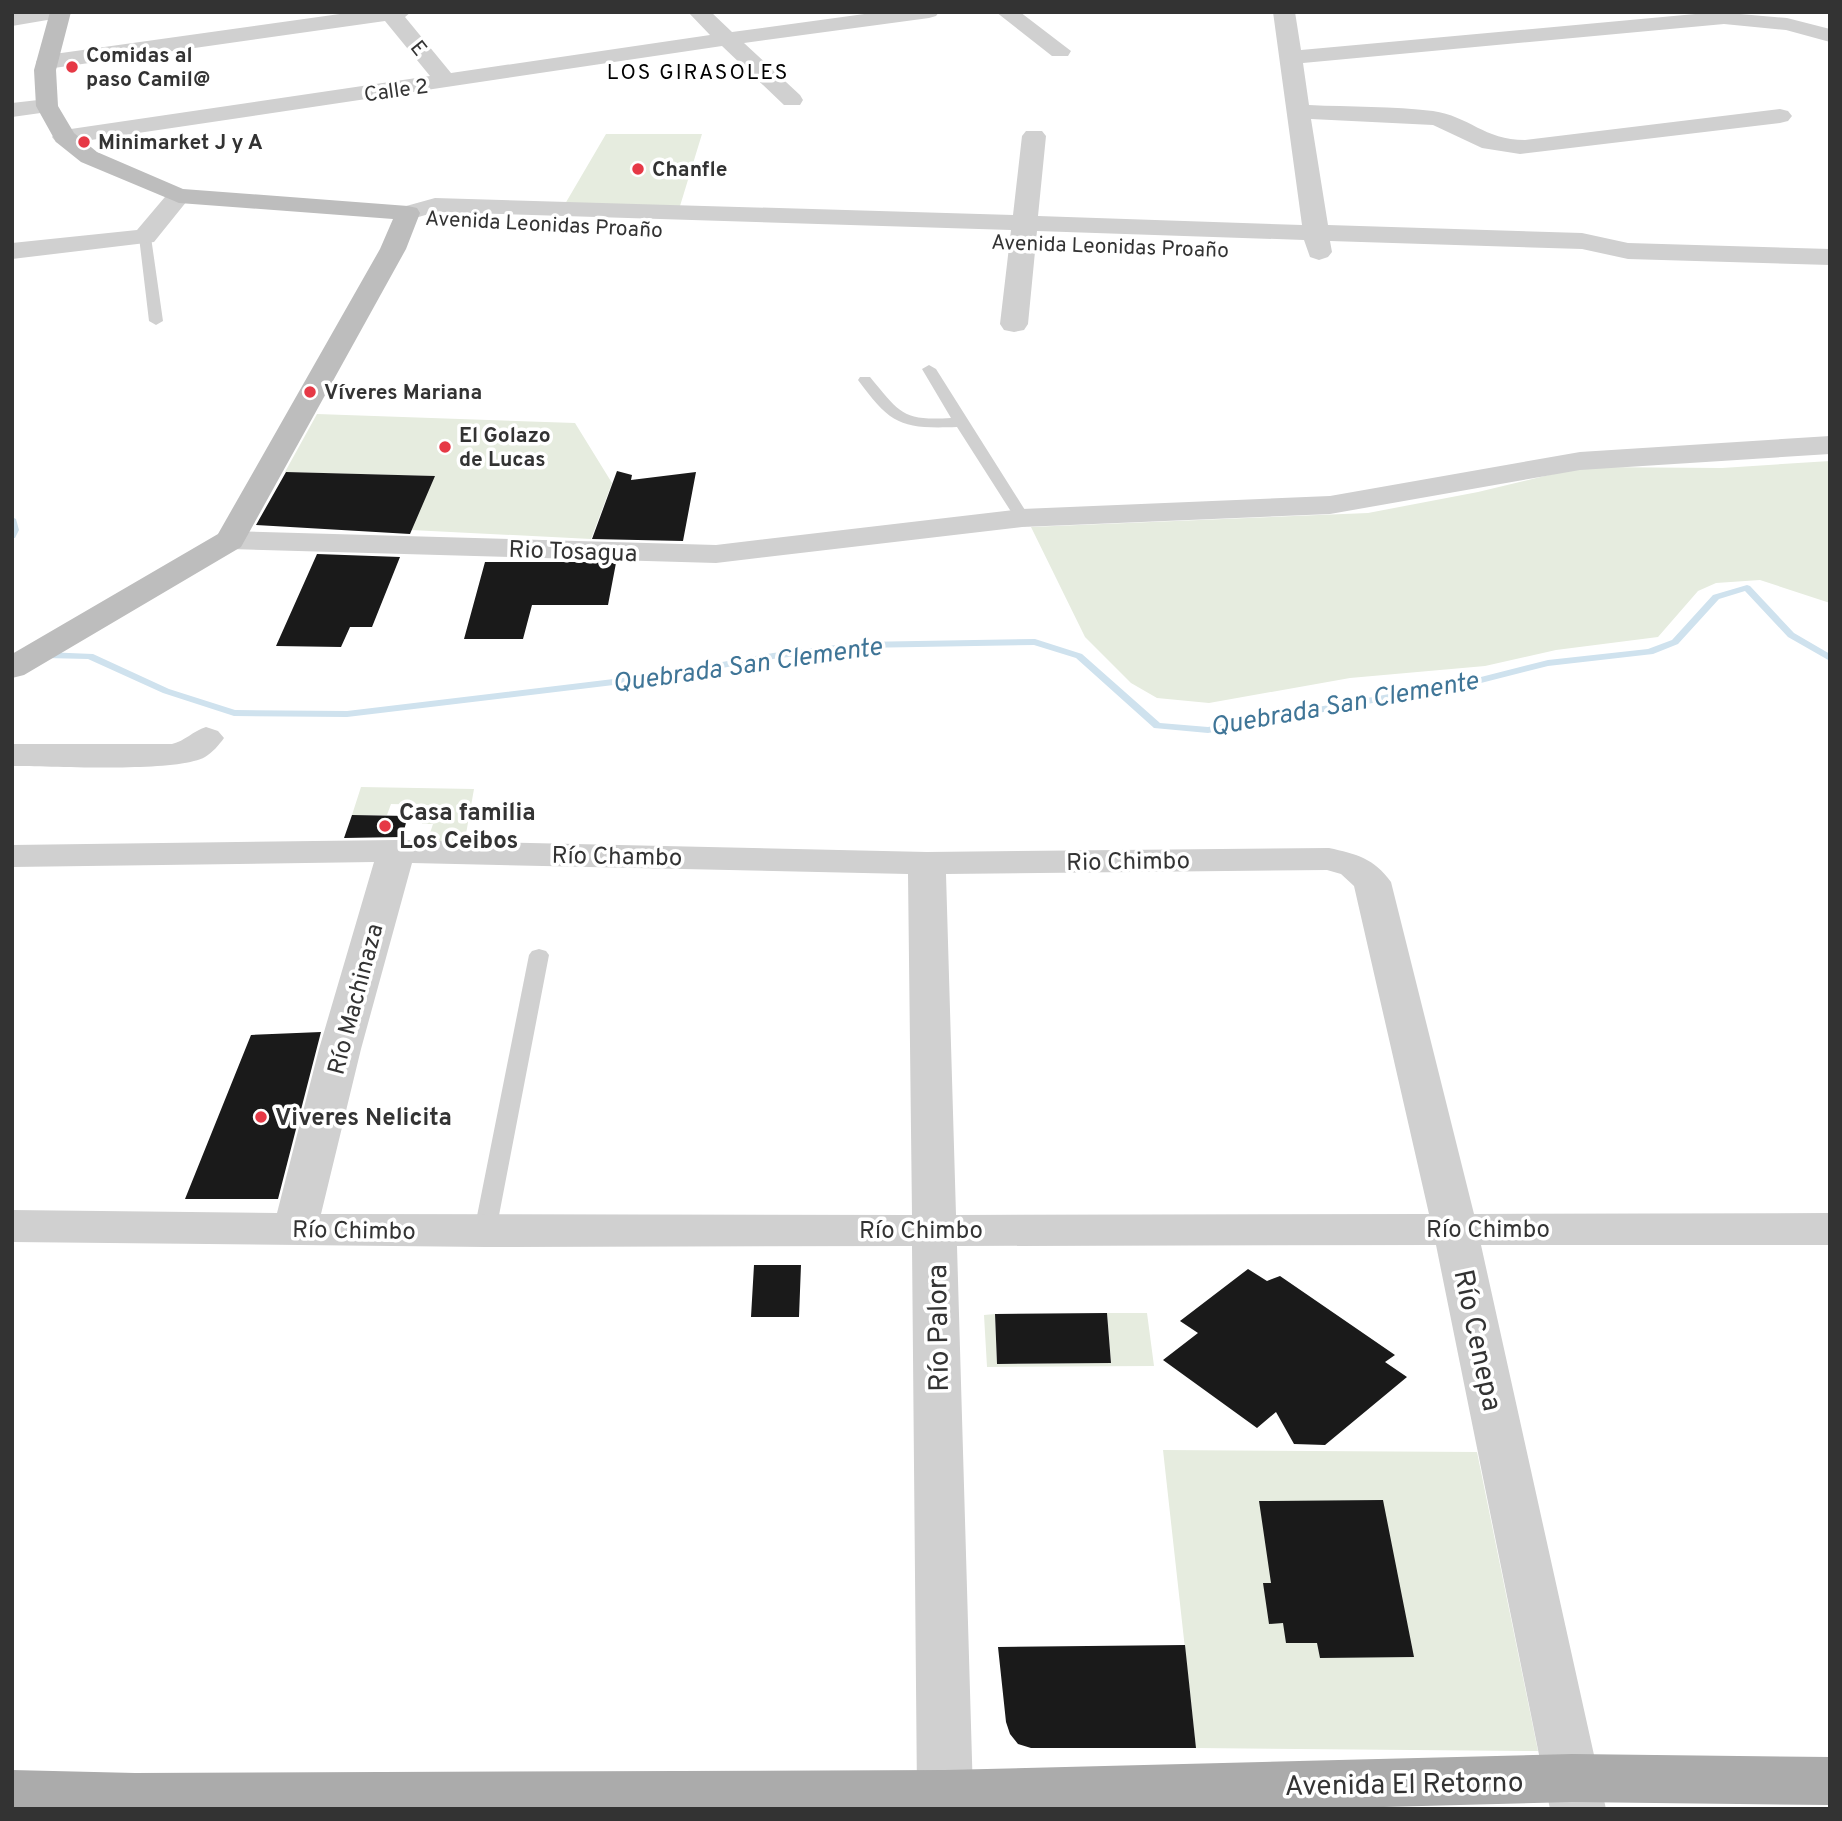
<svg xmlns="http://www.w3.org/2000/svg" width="1842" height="1821" font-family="Overpass,sans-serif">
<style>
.green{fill:#e6ecdf}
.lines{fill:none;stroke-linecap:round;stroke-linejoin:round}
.stream{fill:#cfe2ee;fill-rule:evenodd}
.building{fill:#1a1a1a}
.lane{fill:#d0d0d0;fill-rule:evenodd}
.street{fill:#d0d0d0;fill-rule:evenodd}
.secondary{fill:#bdbdbd;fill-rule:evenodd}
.primary{fill:#ababab;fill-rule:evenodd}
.poi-dot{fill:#e63946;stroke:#fff;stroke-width:2.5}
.labels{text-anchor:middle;stroke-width:7;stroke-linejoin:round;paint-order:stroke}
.far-street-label{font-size:21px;fill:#333;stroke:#fff}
.far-poi-label{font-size:21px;font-weight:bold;fill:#333;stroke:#fff;text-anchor:start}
.far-neighbourhood-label{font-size:21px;letter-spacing:2px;fill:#000;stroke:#fff}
.street-label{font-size:24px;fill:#333;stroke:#fff}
.poi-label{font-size:24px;font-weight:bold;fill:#333;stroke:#fff;text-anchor:start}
.water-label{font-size:26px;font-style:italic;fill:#3f7597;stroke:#fff}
.near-street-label{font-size:28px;fill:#333;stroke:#fff}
</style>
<rect width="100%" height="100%" fill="#fff"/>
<!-- green -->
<path class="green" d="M606,134H702L680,206L565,204Z
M317,414L575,423L612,483L591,539L411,530L434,476L285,472Z
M1830,461V603L1760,580L1716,583L1698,591L1658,637L1556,650L1485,666L1350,678L1209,703L1157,698L1131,683L1085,637L1031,527L1368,513L1478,492L1582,467L1722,468Z
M361,787L474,789L464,845H426L433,824H422L428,805L391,804L387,815H352Z
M1107,1313H1147L1154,1366L987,1367L984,1315L995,1314L997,1364L1111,1363Z
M1163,1450L1477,1452L1538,1751L1196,1748Z"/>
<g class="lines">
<!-- stream -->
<path class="stream" d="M12,517L16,519L19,530L15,538H12Z
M1747,585L1750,586L1794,633L1830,654V661L1788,637L1745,591L1719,599L1678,644L1653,654L1548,666L1477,684L1208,733L1154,728L1076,658L1034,645L860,648L773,659L655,680L347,717L234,716L163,693L88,659L45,658L40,655L45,652L93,654L169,689L235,710L347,711L655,674L773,653L860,642L1035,639L1082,654L1160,723L1208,727L1477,678L1548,660L1648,649L1672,640L1713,595Z"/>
</g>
<!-- building -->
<path class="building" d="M617,471L632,475L631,480L696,472L683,541L592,539Z
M286,472L435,476L410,534L256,525Z
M317,554L400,557L372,627H350L341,647L276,646Z
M485,562H583L616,563L608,605H532L523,639H464Z
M352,815L408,816L402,837L344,838Z
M321,1032L278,1199H185L251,1035Z
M754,1265H801L799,1317H751Z
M1248,1269L1267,1281L1280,1276L1395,1355L1385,1362L1407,1377L1325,1445L1294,1444L1276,1412L1257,1428L1163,1360L1198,1333L1180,1321Z
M1107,1313L1111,1363L997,1364L995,1314Z
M1383,1500L1414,1657L1320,1658L1317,1643H1286L1283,1623L1269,1624L1263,1583H1271L1259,1501Z
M1185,1645L1196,1748H1031L1018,1744L1010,1734L1006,1722L998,1647Z"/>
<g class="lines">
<!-- lane -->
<path class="lane" d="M145,233L151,237L163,321L156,325L149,321L139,237Z
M929,365L936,369L1030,518L1027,521H1017L957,427C901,429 891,425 858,380L860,377H870C900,413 902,421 951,418L922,369Z
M539,949L546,951L549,955L496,1231L493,1237L485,1239L477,1237L474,1231L529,955L532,951Z"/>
<!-- street -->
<path class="street" d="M20,12H69L66,16L59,18L12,26V14Z
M354,12H411L405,17L451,73L710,35L688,12H711L732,32L879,12H939L936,16L929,18L744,43L800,95L803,100L800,105H784L722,46L64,144L56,142L52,137L56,132L64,130L430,76L385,21L47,69L39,67L36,62L39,57L47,55Z
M996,12H1020L1071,51L1068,56H1052Z
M1273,12H1295L1301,50L1717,12L1787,18L1830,29V42L1786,30L1724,24L1303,63L1309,105C1350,107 1393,106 1433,111C1469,116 1484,140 1525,140L1780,109L1788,111L1792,116L1788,121L1780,123L1520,154L1482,148L1433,125L1311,119L1328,225L1582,233L1628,243L1830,249V265L1628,259L1582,249L1330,241L1332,252L1328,257L1319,260L1310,257L1304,240L1037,231L1028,324L1024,330L1014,332L1004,330L1000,324L1011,230L436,212L408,220L399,218L396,213L399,208L435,198L1013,215L1022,136L1026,131H1042L1046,136L1038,216L1302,225Z
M47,99L55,101L58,106L55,111L12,117V103Z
M179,189L188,191L191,196L154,242L12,259V243L137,230L170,191Z
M1830,436V454L1580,470L1330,514L1022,527L716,563L230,549L219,547L214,540L219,533L230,531L716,545L1022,509L1330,496L1580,452Z
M206,727L218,731L224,738C219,745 212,753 205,757C176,773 52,766 12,766V744H172C185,741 193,731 206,727Z
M396,840L927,852L1329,848C1356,854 1374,858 1391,882L1474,1214L1830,1213V1245H1481L1606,1809H1550L1436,1245L957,1246L973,1794L966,1809H924L917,1794L912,1246L485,1247L12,1242V1210L277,1213L319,1049L374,862L12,867V845ZM412,863L908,874L912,1215L321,1214L361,1049ZM1327,870L1341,874L1354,886L1429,1214L956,1215L946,874Z"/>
<!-- secondary -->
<path class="secondary" d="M50,12H71L56,70L58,106L74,133L97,152L183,189L408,206L417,208L420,213L406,249L241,547L24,675L12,678V654L218,534L380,249L393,219L179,203L81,162L56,142L36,106L34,70Z"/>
<!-- primary -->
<path class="primary" d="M1572,1754L1830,1757V1805L1572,1802L1308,1809H12V1770L135,1773L945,1770Z"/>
</g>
<!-- markers -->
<g class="poi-dot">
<circle cx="72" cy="67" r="7"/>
<circle cx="84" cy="142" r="7"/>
<circle cx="638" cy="169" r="7"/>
<circle cx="310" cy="392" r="7"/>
<circle cx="445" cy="447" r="7"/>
<circle cx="385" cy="826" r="7"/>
<circle cx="261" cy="1117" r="7"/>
</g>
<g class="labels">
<!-- far-street labels -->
<g class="far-street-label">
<text transform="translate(419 48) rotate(51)" y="7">E</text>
<text transform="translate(396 90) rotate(-8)" y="7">Calle 2</text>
<text transform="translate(544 224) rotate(3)" y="7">Avenida Leonidas Proaño</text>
<text transform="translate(1110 246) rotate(2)" y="7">Avenida Leonidas Proaño</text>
</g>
<!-- far-poi labels -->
<g class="far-poi-label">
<text x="86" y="62">Comidas al<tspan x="86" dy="24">paso Camil@</tspan></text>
<text x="98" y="149">Minimarket J y A</text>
<text x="652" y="176">Chanfle</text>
<text x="324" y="399">Víveres Mariana</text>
<text x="459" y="442">El Golazo<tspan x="459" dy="24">de Lucas</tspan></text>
</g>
<!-- far-neighbourhood labels -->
<g class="far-neighbourhood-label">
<text x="698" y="79">LOS GIRASOLES</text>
</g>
<!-- street labels -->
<g class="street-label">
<text transform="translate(573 551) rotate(2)" y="8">Rio Tosagua</text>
<text transform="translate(617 856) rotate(1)" y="8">Río Chambo</text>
<text transform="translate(1128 861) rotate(-1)" y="8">Rio Chimbo</text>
<text transform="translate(355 999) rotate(-75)" y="8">Río Machinaza</text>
<text x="1488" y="1237">Río Chimbo</text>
<text transform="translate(354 1230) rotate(1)" y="8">Río Chimbo</text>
<text x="921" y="1238">Río Chimbo</text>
</g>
<!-- poi labels -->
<g class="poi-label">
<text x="399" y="820">Casa familia<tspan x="399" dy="28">Los Ceibos</tspan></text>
<text x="275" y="1125">Viveres Nelicita</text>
</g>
<!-- water labels -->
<g class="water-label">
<text transform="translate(747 664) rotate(-8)" y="9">Quebrada San Clemente</text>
<text transform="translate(1344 703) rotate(-10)" y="9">Quebrada San Clemente</text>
</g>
<!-- near-street labels -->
<g class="near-street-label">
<text transform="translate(937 1328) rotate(-91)" y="10">Río Palora</text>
<text transform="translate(1479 1340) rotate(78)" y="10">Río Cenepa</text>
<text transform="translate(1404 1783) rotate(-1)" y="10">Avenida El Retorno</text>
</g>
</g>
<!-- border -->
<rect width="1842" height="1821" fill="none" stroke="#333333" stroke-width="28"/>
</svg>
